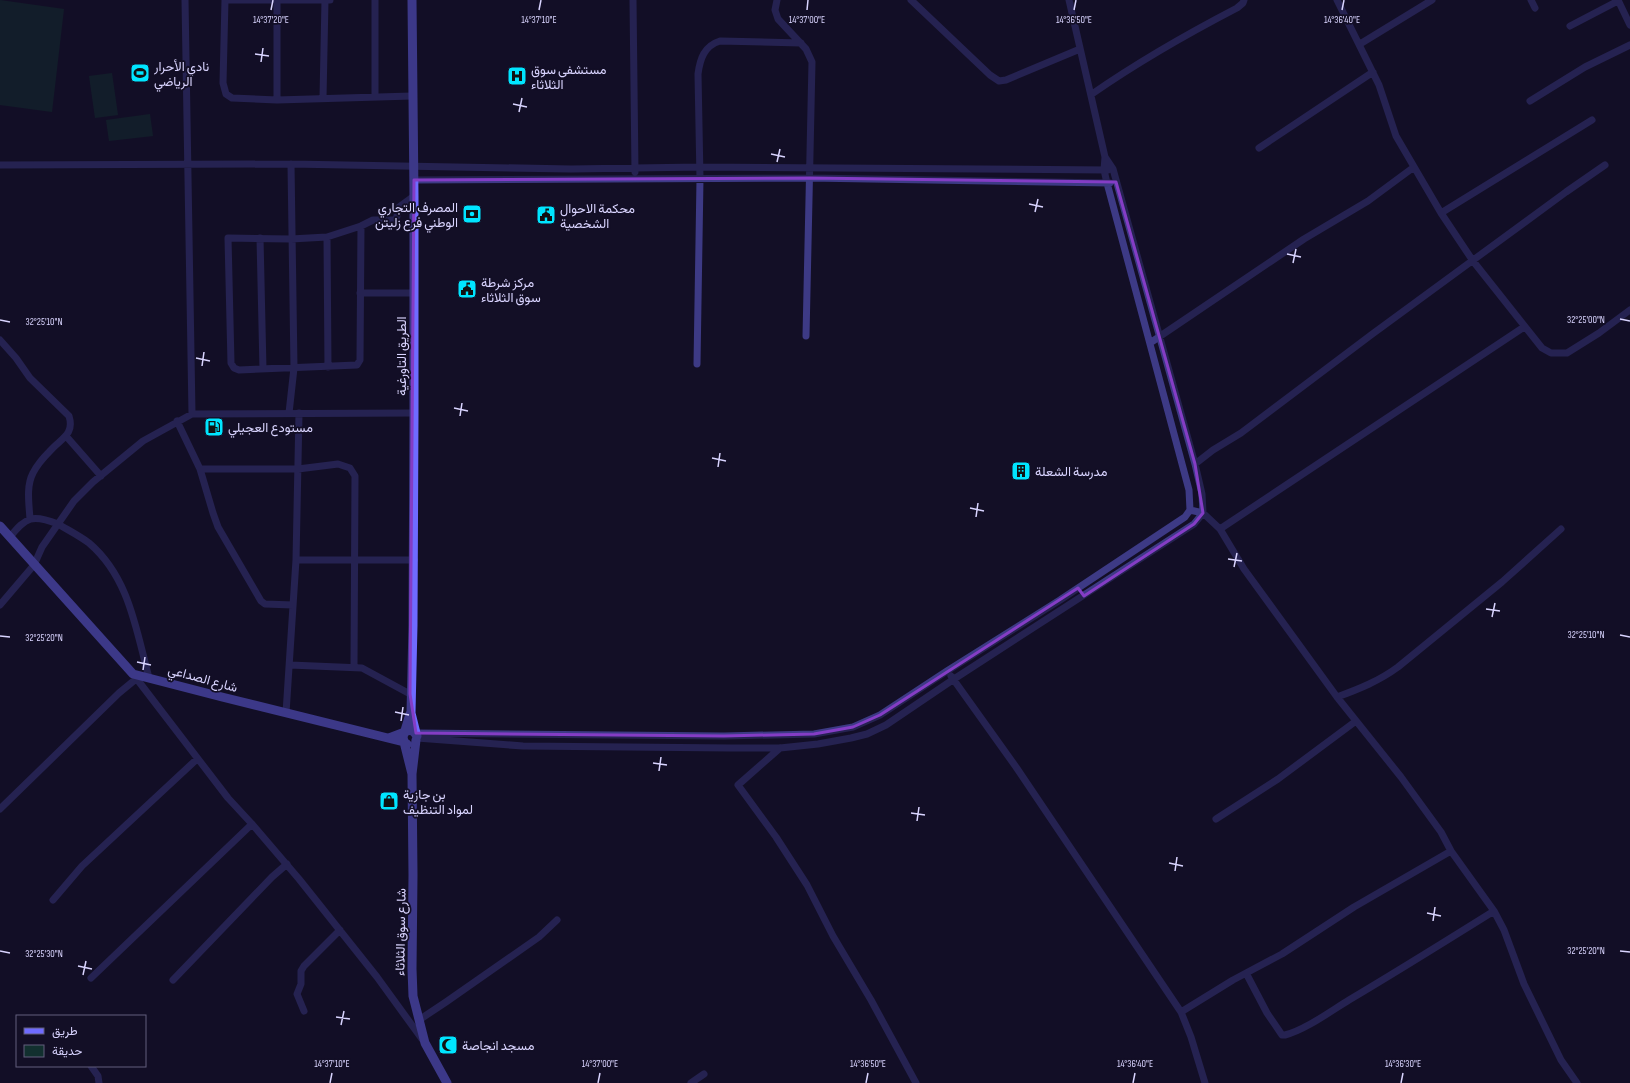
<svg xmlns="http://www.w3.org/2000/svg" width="1630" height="1083" font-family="'Sofia Sans Condensed',Vazirmatn,sans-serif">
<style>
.green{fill:#12302f}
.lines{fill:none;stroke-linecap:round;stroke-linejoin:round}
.street{stroke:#3d3a85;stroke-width:7}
.secondary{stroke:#6f6bff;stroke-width:9}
.marked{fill:none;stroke:#843dc5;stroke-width:3;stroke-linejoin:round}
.ticks{fill:none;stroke:#d9d4ff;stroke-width:1.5}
.labels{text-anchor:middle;stroke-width:3.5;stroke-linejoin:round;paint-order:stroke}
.poi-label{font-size:13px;fill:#d9d4ff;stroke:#130f26;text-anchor:start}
.street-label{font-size:13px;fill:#d9d4ff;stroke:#130f26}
.ticks-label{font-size:10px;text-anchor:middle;fill:#d9d4ff;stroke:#130f26;stroke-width:3.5;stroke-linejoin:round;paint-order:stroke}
</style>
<rect width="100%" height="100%" fill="#130f26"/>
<!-- green -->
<path class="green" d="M0,0L64,9L52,112L0,105Z
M112,73L118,115L95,118L89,76Z
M150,114L153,136L109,141L106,120Z"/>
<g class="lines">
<!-- street -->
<path class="street" d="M185,0L192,414
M225,0L223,83L226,94L232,98L277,100L412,96
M225,0H330
M633,0L635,172
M777,0L775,10L778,19L806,49L812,62L806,336
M911,0L990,75L999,81L1006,80L1080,49
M1337,0L1379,85L1396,136L1441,213L1473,261L1542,348L1551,353H1567L1599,333L1630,310
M1531,0L1535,8
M1618,0L1630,25
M1570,26L1618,1
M1360,44L1432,0
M1092,94C1138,62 1187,34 1237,8L1243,3L1244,0
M375,97V0
M323,98L325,0
M277,100V0
M1530,101L1585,67L1630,45
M1259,148L1373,72
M0,165L291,164L571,169L700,167L1108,170
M414,180L810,178L1110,183
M1441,213L1592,120
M361,226L360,360L357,365L239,370L234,368L231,363L228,238L291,239L327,237L361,226L373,220H396L399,207L414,196
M327,237L328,367
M260,238L263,369
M360,293H413
M0,340L16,358L30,378L69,416C75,435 60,439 50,451C44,457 37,465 33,473C26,486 29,504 30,519
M1150,343L1304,239L1368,201L1414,167
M697,364L700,179L698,74C700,59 704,46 720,41L801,43
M289,413L294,368L291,164
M177,421L200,469H298L338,464L350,468L355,476L354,667
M66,436L101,476
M1195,464L1213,450L1241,433L1371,335L1566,192L1605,165
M200,469L213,513L218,527L261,601L265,604L293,605
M1190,510L1203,513L1220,529L1244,569L1337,697L1401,777L1441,832L1451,851L1494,911L1504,930L1524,984L1561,1060L1577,1083
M1220,529L1524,327
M10,537C26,517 32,514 58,524L74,501L93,482L143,441L192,414L414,413
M296,560H414
M0,605L34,565L42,547L58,524C68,530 80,536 89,543C129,577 136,629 149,678
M290,665L362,668L410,694
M133,674L228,798L252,824L299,879L377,977L422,1039
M951,676L1016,767L1181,1012L1191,1037L1205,1083
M1337,697C1359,689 1379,681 1398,667L1502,582L1561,529
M286,713L296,560L299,413
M416,733L724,736L814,734L853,727L880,715L947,671L1060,600L1185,517L1190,510L1189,490L1107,183L1104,170L1105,157L1069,0
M417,738L523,746L731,748H780L818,744L851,738L867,734L886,725L954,679L1194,524L1203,513L1202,494L1195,464L1113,169L1105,157
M780,748L738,785L776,837L807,885L833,936L871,1000L916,1083
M0,809L119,693L136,679
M1216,819L1278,779L1356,721
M53,900L82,866L197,759
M1246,973L1267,1013L1282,1035H1285C1305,1030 1331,1011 1349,1000C1398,971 1446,941 1494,911
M91,978L252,824
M173,980L272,877L287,864
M304,1011L297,994L301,984V971L304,966L340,930
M1181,1012L1233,980L1282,954L1354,907L1451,851
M419,1020L446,1002L539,937L557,920
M91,1066L98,1076L99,1083
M691,1083L704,1074"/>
<!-- secondary -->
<path class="secondary" d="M412,0L414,196V413L413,625L411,713L416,733
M0,526L133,674L222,697L404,742L412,774
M389,738L410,730L414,732L417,736
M416,740L412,774L413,875L412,969L413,996L425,1043L447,1083
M407,744L404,742L403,737L410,714"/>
</g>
<!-- marked area -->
<path d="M0 0H1630V1083H0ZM810,178L1116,182L1195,464L1203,513L1194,524L1084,596L1078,588L880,715L853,727L814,734L724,736L416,733L410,694L414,180Z" fill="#130f26" fill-opacity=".55" fill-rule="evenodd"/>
<path class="marked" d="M810,178L1116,182L1195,464L1203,513L1194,524L1084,596L1078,588L880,715L853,727L814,734L724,736L416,733L410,694L414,180Z"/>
<!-- ticks -->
<path class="ticks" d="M271,10L273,0M539,10L541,0M807,10L808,0M1074,10L1076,0M1342,10L1344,0M255,54L269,56M261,62L263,48M513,104L527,107M519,112L522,98M771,154L785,157M777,162L780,149M1029,204L1043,207M1035,212L1038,199M1287,254L1301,257M1293,263L1296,249M1620,319L1630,321M0,320L10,322M196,358L210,361M202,366L204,352M454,408L468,411M460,416L462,403M712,458L726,461M718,467L720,453M970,508L984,511M976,517L978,503M1228,559L1242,561M1234,567L1237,553M1486,609L1500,611M1492,617L1495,603M1620,635L1630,637M0,636L10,637M137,662L151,665M143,670L145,657M395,712L409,715M401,721L403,707M653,763L667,765M659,771L661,757M911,813L925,815M917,821L919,807M1169,863L1183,866M1175,871L1177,857M1427,913L1441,916M1433,921L1435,907M0,951L10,953M1620,951L1630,952M78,966L92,969M83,975L86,961M336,1017L350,1019M341,1025L344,1011M330,1083L332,1073M598,1083L600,1073M866,1083L868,1073M1133,1083L1135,1073M1401,1083L1403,1073"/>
<!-- icons -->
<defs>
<g id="stadium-square" transform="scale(1)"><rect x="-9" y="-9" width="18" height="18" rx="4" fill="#00e5ff" stroke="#130f26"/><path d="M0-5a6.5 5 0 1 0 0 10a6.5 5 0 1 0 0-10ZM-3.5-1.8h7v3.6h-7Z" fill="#111"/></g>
<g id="hospital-square" transform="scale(1)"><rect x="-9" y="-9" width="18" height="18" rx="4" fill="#00e5ff" stroke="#130f26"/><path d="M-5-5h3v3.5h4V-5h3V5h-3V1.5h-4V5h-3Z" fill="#111"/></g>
<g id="bank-square" transform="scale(1)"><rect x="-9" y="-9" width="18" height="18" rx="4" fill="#00e5ff" stroke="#130f26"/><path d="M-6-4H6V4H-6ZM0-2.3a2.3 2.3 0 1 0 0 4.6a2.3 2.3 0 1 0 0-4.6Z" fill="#111"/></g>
<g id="civic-square" transform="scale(1)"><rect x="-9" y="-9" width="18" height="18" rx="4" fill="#00e5ff" stroke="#130f26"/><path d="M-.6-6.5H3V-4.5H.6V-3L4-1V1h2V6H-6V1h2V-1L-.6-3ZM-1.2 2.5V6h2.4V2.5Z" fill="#111"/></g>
<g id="fuel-square" transform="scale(1)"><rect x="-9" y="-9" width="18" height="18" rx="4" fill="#00e5ff" stroke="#130f26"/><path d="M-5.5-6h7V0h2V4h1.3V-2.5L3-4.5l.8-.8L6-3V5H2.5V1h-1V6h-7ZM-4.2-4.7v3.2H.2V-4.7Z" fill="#111"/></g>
<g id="building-square" transform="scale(1)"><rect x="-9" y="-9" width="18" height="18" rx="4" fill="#00e5ff" stroke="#130f26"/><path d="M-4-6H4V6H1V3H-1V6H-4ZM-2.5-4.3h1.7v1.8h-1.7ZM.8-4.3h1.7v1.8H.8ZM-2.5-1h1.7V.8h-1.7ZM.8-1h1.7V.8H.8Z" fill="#111"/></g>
<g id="shop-square" transform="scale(1)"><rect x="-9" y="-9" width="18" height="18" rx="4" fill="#00e5ff" stroke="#130f26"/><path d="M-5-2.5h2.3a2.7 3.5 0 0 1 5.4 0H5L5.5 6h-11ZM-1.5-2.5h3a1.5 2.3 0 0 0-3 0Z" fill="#111"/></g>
<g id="mosque-square" transform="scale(1)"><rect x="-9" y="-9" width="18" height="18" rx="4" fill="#00e5ff" stroke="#130f26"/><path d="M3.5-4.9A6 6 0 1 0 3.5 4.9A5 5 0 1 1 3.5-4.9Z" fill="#111"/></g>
</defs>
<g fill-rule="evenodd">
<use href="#stadium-square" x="140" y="73"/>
<use href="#hospital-square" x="517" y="76"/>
<use href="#bank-square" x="472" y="214"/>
<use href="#civic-square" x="546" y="215"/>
<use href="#civic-square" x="467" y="289"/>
<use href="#fuel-square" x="214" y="427"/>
<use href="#building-square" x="1021" y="471"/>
<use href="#shop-square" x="389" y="801"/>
<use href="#mosque-square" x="448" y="1045"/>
</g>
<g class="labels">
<!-- poi labels -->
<g class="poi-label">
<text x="154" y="71">نادي الأحرار<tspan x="154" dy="15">الرياضي</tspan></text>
<text x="531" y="74">مستشفى سوق<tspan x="531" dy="15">الثلاثاء</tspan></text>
<text x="458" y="212" text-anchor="end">المصرف التجاري<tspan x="458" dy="15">الوطني فرع زليتن</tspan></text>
<text x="560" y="213">محكمة الاحوال<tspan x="560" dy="15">الشخصية</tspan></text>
<text x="481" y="287">مركز شرطة<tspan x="481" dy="15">سوق الثلاثاء</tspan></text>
<text x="228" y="432">مستودع العجيلي</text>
<text x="1035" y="476">مدرسة الشعلة</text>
<text x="403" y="799">بن جازية<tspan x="403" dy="15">لمواد التنظيف</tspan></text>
<text x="462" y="1050">مسجد انجاصة</text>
</g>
<!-- street labels -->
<g class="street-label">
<text transform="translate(401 356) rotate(-90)" y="5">الطريق التاورغية</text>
<text transform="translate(203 678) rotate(15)" y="5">شارع الصداعي</text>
<text transform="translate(400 932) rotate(-89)" y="5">شارع سوق الثلاثاء</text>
</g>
</g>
<g class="ticks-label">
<text x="271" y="23">14°37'20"E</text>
<text x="539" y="23">14°37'10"E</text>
<text x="807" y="23">14°37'00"E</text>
<text x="1074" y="23">14°36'50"E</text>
<text x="1342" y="23">14°36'40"E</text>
<text x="1586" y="323">32°25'00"N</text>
<text x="44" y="325">32°25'10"N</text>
<text x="1586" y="638">32°25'10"N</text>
<text x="44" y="641">32°25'20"N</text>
<text x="1586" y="954">32°25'20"N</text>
<text x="44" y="957">32°25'30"N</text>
<text x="332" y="1067">14°37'10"E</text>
<text x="600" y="1067">14°37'00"E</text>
<text x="868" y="1067">14°36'50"E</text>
<text x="1135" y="1067">14°36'40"E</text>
<text x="1403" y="1067">14°36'30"E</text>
</g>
<!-- legend -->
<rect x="16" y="1015" width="130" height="52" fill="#130f26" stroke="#625e7d"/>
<rect x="24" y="1028" width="20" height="6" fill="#6f6bff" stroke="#625e7d"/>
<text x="52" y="1035" font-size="12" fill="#d9d4ff">طريق</text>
<rect x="24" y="1045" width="20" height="12" fill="#12302f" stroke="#625e7d"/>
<text x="52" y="1055" font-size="12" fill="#d9d4ff">حديقة</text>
</svg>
